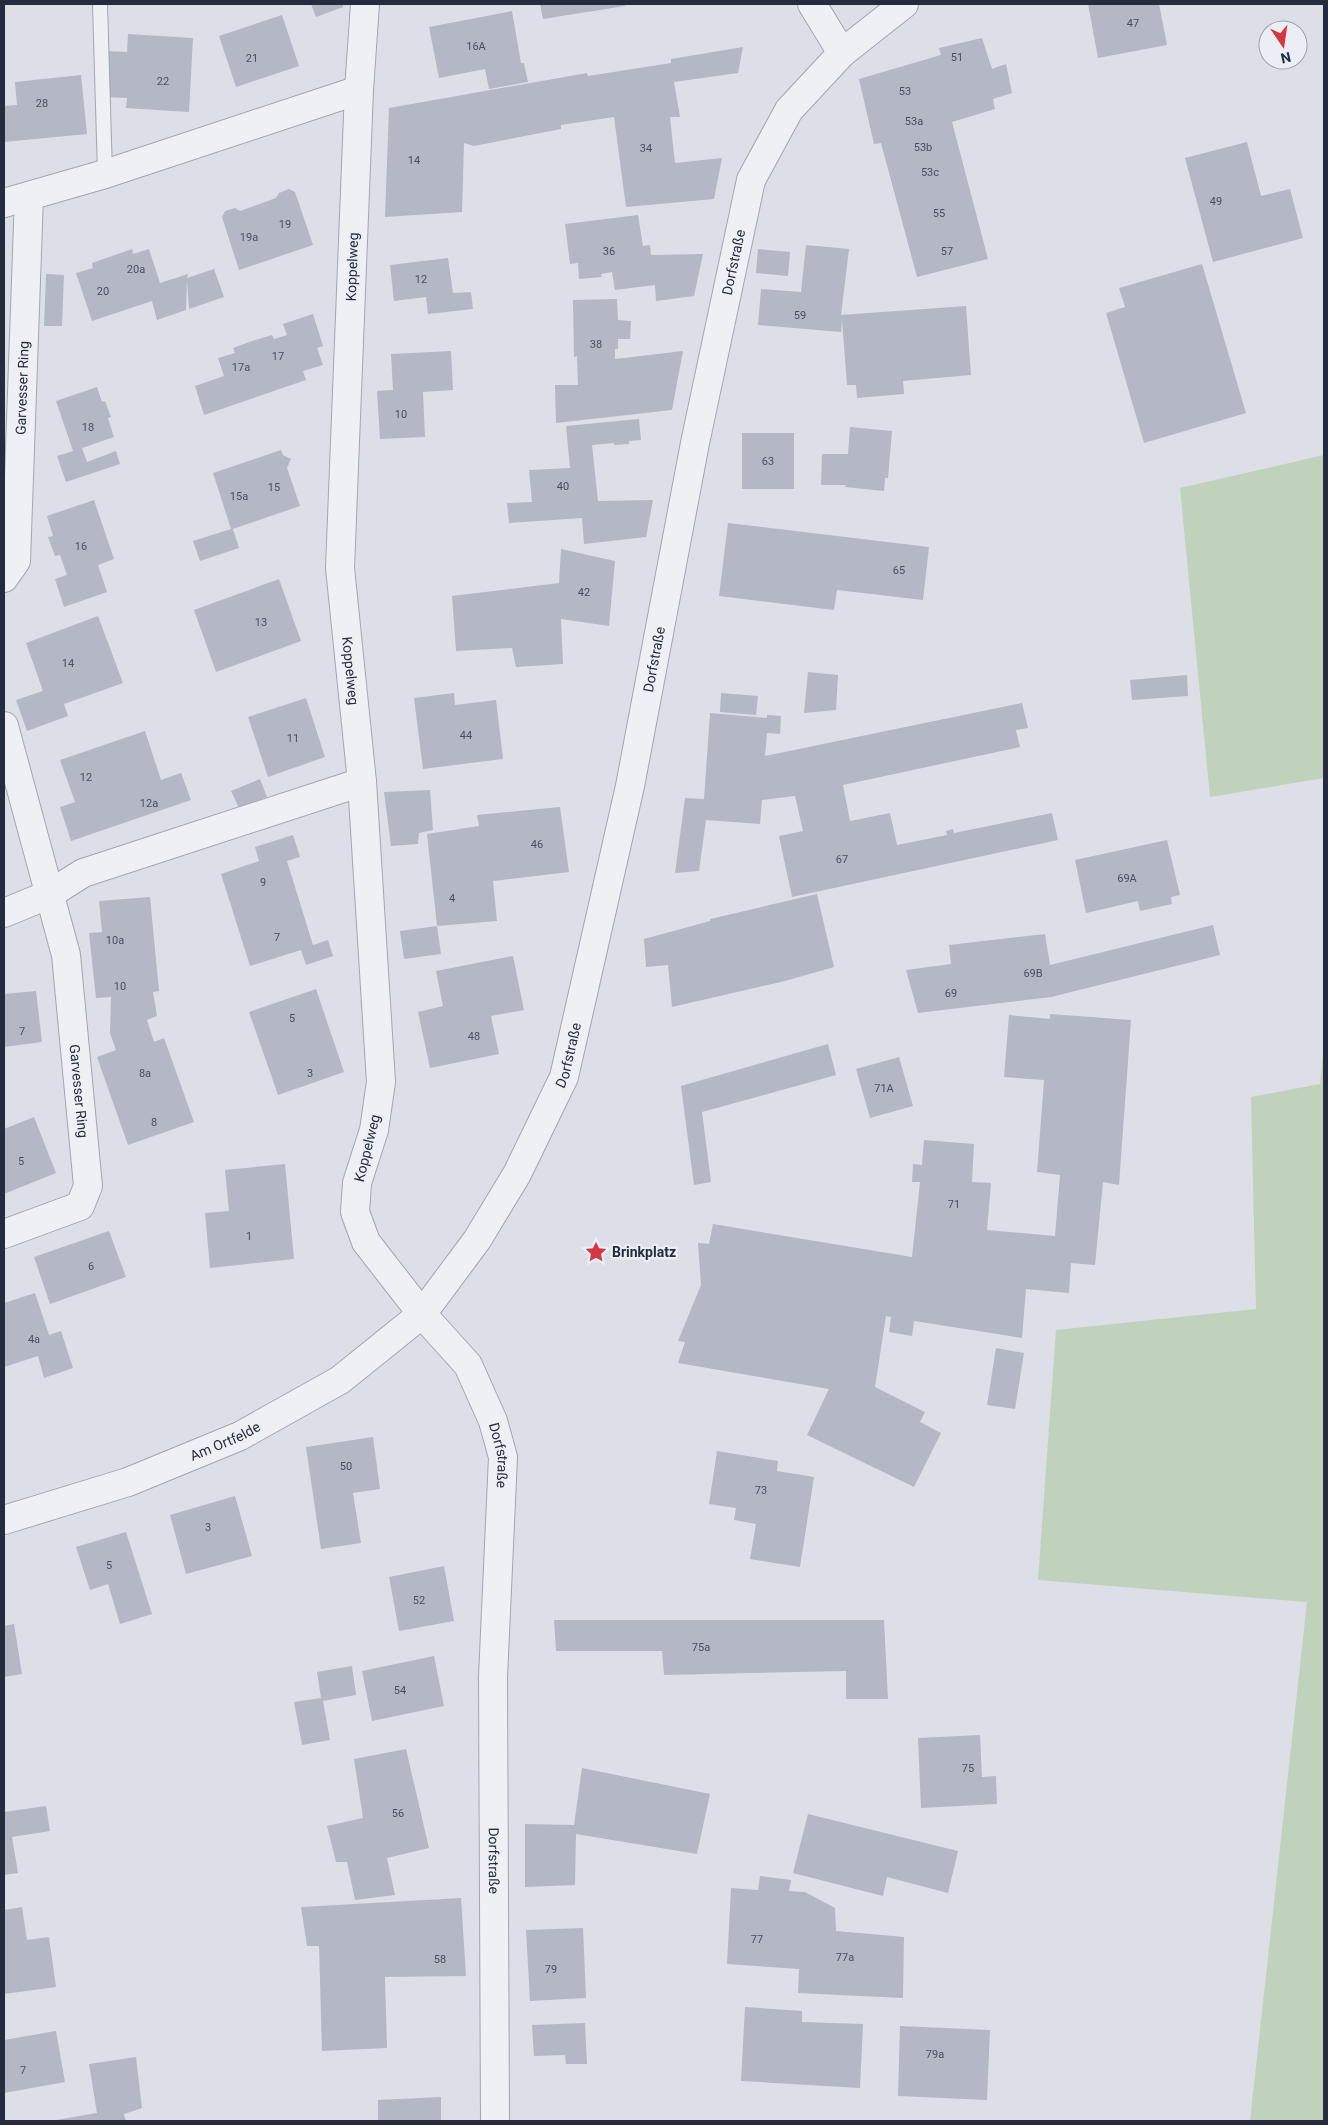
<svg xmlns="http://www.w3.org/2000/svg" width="1328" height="2125" font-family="Roboto,sans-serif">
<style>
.green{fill:#c0d1bc}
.building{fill:#b3b8c4}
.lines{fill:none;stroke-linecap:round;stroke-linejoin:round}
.service-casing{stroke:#a1a6b1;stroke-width:16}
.minor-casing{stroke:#a1a6b1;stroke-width:30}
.tertiary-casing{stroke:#a1a6b1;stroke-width:30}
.service{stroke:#eef0f5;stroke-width:14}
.minor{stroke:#eef0f5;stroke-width:28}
.tertiary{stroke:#eef0f5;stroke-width:28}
.labels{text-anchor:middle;stroke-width:4.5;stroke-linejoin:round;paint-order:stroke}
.number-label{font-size:11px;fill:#484f60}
.street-label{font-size:14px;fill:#252c3e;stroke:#ebeef5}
.poi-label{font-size:14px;font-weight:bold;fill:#252c3e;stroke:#ebeef5;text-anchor:start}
</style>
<rect width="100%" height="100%" fill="#dcdfe7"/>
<!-- green -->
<path class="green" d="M1324,455V778L1210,797L1180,488Z
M1324,1043V2121H1250L1307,1602L1038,1580L1056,1330L1256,1309L1251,1097L1320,1084Z"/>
<!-- building -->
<path class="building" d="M311,4H343V7L316,17Z
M540,4H624L625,6L543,19Z
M1088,4H1159L1167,45L1098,58Z
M512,11L521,63H524L528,82L489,89L485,69L439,78L429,27Z
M282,15L299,66L236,87L219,36Z
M128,34L193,38L189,112L126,108L127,98L104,97L107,51L127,52Z
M982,38L992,69L1006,64L1012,93L993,99L995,109L952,122L988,259L917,277L881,143L874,144L859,79L941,55L939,48Z
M743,47L738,73L674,82L680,117H670L675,163L722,158L714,199L626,207L614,117L561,125V129L474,146L464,143L462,212L385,217L389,108L587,73L588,76L671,63V59Z
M81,75L87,134L4,142V106L17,105L15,82Z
M1247,142L1261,196L1290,189L1303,238L1213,262L1185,158Z
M289,189L295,192L313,245L239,270L222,217L225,211L235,208L240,211L276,198L279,193Z
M638,215L643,246L650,245L651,255L703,254L694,296L656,301L655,285L615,290L612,272L601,274L602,277L579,279L578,263L570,264L565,224Z
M806,245L849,249L841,315L966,306L971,375L903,381L904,394L857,398L856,385H847L842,320L841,332L758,325L761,289L801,292Z
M132,249L133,254L149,249L160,283L188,274L187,278L214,269L224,297L189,309L187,280L186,310L157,320L152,301L92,321L76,273L93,268L92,263Z
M758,249L790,252L788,276L756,273Z
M448,258L453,293L471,292L473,309L428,314L426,297L394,301L390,265Z
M1202,264L1246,413L1144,443L1106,313L1125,307L1119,288Z
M46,274L64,275L62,326H44Z
M617,299L618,320L631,321L630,339H618V349H615V359L683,351L672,410L556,423L555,385H578L577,356L574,357L573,300Z
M313,314L323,346L317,348L323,365L303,371L306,380L204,415L195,386L224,376L218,358L235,353L233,348L252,341L272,335L274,339L287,335L283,324Z
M451,351L453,390L423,392L425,437L380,439L377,391L393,390L391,354Z
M97,387L102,402L105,401L111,417L108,418L114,437L82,448L87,462L116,451L120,464L66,482L57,456L73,451L56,401Z
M639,419L641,440L629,441V444L614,445V443L592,445L598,501L653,500L646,537L584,544L582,518L509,523L507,503L532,502L529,470L570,468L566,426Z
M850,427L892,431L888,478H885L884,491L845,487L846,485H821L822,454H848Z
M742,433H794V489H742Z
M281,450L283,455L291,459L287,468L300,506L233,529L239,548L200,561L193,541L231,529L213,473Z
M94,500L114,559L98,565L107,592L64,607L55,579L67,575L60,555L55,556L48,537L53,536L47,516Z
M728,523L929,547L923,600L837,590L834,610L719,596Z
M561,549L615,561L609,626L561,619L563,664L516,667L512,648L456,651L452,596L559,583Z
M279,579L301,641L216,672L194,610Z
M98,616L123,683L64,704L68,716L27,731L16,700L43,691L26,643Z
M808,672L838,675L836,710L804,713Z
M1187,675L1188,696L1132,700L1130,680Z
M454,693L455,705L496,700L503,759L423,769L414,698Z
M721,693L758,696L756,715L720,712Z
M306,698L325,757L268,777L248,717Z
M1022,703L1028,728L1016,730L1020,747L843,785L850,821L890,813L897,845L947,835L946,831L953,829L954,833L1052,813L1058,840L792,897L779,836L803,831L795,796L762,800L760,824L706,820L699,871L675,873L685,798L704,799L710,713L767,718V715L781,716L780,734L767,733L765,756Z
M145,731L161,780L181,773L191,800L71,841L60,807L75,802L60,760Z
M260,779L267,797L239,808L231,791Z
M430,790L433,830L419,833L418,844L391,846L384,792Z
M560,807L569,872L493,881L497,921L437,926L441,954L404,959L400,931L437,926L427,834L479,826L477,815Z
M293,835L300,857L287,861L313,945L328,940L333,956L306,965L301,950L250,966L221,874L259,861L255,847Z
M1167,840L1180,895L1171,897L1172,904L1140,911L1138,901L1086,913L1075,860Z
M817,894L834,967L785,981L672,1007L668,965L646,967L644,939L710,921V919Z
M150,897L159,991L153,992L157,1016L147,1020L154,1042L164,1038L194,1122L128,1145L97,1057L116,1050L110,1033L111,997L96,998L89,933L102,932L99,901Z
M1213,925L1220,955L1051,997L918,1013L906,970L951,964L949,945L1045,934L1050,965Z
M513,956L524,1010L491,1016L499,1054L430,1068L418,1012L443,1006L436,971Z
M316,989L344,1072L278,1095L249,1012Z
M36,991L42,1042L4,1047V994Z
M1050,1014L1131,1020L1119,1185L1103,1182L1095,1265L1071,1263L1069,1293L1026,1289L1022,1338L914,1321L912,1336L889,1332L891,1317L886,1316L875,1387L925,1412L920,1422L941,1433L914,1487L807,1435L829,1389L678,1363L685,1342L678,1341L701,1285L698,1243L709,1244L713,1224L912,1257L920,1182H912L913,1164L922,1165L924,1140L974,1144L972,1182L991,1183L987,1230L1055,1236L1060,1175L1037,1172L1044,1080L1004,1077L1009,1015L1050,1019Z
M828,1044L836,1075L702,1112L711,1182L694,1185L681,1086Z
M899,1057L913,1106L870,1118L856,1069Z
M34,1117L56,1173L4,1194V1129Z
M285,1164L294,1259L210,1268L205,1213L229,1211L225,1170Z
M109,1231L126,1277L50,1304L34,1257Z
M35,1293L49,1335L61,1331L73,1368L44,1378L38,1356L4,1367V1303Z
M996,1348L1024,1353L1015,1409L987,1405Z
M373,1437L380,1489L353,1493L361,1543L321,1549L306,1447Z
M717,1451L778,1461L777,1471L814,1477L800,1567L750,1559L756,1524L734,1520L736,1508L709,1504Z
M235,1496L252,1556L186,1574L170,1515Z
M126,1532L152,1614L120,1624L108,1584L90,1590L76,1547Z
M444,1566L454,1621L399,1631L389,1577Z
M554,1620H884L888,1699H846V1671L664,1675L662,1651H556Z
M14,1624L22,1674L4,1677V1626Z
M434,1656L444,1706L372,1721L362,1671Z
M352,1666L356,1695L323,1701L330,1740L302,1745L294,1702L321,1698L317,1672Z
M980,1735L982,1777L996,1776L997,1804L921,1808L918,1738Z
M406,1749L429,1848L387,1858L395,1895L355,1900L347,1862H336L327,1826L363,1818L354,1759Z
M582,1768L710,1794L697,1854L576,1834L575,1885L525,1887V1824L574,1825Z
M46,1806L50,1831L12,1837L18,1873L4,1875V1812Z
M808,1814L958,1851L948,1893L887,1877L883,1896L793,1873Z
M760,1876L791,1880L789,1891L805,1892L835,1908L836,1931L904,1937L903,1998L798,1993L799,1969L727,1964L731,1888L758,1890Z
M461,1898L466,1976L385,1977L387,2048L322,2051L319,1946H307L301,1907Z
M22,1907L27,1940L49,1937L56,1987L4,1994V1910Z
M583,1928L586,1998L530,2001L526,1930Z
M745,2007L802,2011V2022L863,2024L860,2088L741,2081Z
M585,2023L587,2064H566L565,2055L534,2056L532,2025Z
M900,2026L990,2030L987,2100L898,2096Z
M56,2031L65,2082L4,2093V2040Z
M136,2057L142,2108L124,2114L126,2121H50L97,2113L89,2064Z
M441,2097V2121H378V2100Z"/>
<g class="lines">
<!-- service casing -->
<g class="service-casing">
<path id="service" d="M100,4L105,174"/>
</g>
<!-- minor casing -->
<g class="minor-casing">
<g id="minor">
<path id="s1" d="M365,4L359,90L340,568L362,782L381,1082L374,1130L357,1183L355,1212L366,1242L422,1314L468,1365L493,1421L503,1457L493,1677L495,2121"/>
<path d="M812,4L842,53"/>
<path d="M4,203L105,174L359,90"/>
<path id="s2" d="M4,578L16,561L29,196"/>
<path id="s3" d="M4,726L66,955L88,1186L80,1206L4,1234"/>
<path d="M4,913L50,894L83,873L362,782"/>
</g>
</g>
<!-- tertiary casing -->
<g class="tertiary-casing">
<g id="tertiary">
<path id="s4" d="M4,1520L128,1482L240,1436L340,1380L422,1314L477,1240L517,1174L564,1077L630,786L695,443L751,180L789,110L842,53L904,4"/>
</g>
</g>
<!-- service -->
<use href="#service" class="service"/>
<!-- minor -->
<use href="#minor" class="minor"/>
<!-- tertiary -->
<use href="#tertiary" class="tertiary"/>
</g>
<!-- icons -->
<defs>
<g id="sight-bare" transform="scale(1.725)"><path d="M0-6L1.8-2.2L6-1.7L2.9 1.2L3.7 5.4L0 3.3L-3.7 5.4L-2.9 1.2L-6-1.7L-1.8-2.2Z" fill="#d53742" stroke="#ebeef5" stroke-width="2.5" paint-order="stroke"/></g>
</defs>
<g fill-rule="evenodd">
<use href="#sight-bare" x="596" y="1252"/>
</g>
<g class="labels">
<!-- number labels -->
<g class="number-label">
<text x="1133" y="27">47</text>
<text x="476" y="50">16A</text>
<text x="957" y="61">51</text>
<text x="252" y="62">21</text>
<text x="163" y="85">22</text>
<text x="905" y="95">53</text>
<text x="42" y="107">28</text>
<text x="914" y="125">53a</text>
<text x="923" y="151">53b</text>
<text x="646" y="152">34</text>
<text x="414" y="164">14</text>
<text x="930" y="176">53c</text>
<text x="1216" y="205">49</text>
<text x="939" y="217">55</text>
<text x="285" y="228">19</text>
<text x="249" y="241">19a</text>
<text x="609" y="255">36</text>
<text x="947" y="255">57</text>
<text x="136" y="273">20a</text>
<text x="421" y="283">12</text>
<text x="103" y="295">20</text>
<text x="800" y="319">59</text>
<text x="596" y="348">38</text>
<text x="278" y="360">17</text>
<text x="241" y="371">17a</text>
<text x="401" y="418">10</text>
<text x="88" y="431">18</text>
<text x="768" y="465">63</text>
<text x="563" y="490">40</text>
<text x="274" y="491">15</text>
<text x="239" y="500">15a</text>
<text x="81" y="550">16</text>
<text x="899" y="574">65</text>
<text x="584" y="596">42</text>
<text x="261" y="626">13</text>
<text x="68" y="667">14</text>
<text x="466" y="739">44</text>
<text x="293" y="742">11</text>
<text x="86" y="781">12</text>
<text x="149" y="807">12a</text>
<text x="537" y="848">46</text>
<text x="842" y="863">67</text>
<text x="1127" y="882">69A</text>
<text x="263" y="886">9</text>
<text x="452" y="902">4</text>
<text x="277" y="941">7</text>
<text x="115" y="944">10a</text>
<text x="1033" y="977">69B</text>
<text x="120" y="990">10</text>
<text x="951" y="997">69</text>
<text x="292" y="1022">5</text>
<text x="22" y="1035">7</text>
<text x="474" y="1040">48</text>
<text x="145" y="1077">8a</text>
<text x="310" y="1077">3</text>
<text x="884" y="1092">71A</text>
<text x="154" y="1126">8</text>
<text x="21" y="1165">5</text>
<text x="954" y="1208">71</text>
<text x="249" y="1240">1</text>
<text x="91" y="1270">6</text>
<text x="34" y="1343">4a</text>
<text x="346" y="1470">50</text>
<text x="761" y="1494">73</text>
<text x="208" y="1531">3</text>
<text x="109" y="1569">5</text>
<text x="419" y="1604">52</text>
<text x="701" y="1651">75a</text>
<text x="400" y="1694">54</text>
<text x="968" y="1772">75</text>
<text x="398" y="1817">56</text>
<text x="757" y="1943">77</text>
<text x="845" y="1961">77a</text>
<text x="440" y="1963">58</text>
<text x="551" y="1973">79</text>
<text x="935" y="2058">79a</text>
<text x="23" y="2074">7</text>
</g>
<!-- street labels -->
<g class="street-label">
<text dy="5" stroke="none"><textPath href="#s4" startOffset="1580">Dorfstraße</textPath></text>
<text transform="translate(352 267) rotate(-88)" y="5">Koppelweg</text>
<text dy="5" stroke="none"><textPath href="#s2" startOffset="194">Garvesser Ring</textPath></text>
<text dy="5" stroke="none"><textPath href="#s4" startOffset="1175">Dorfstraße</textPath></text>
<text dy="5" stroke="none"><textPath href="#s1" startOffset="668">Koppelweg</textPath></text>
<text dy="5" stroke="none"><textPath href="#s4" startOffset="770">Dorfstraße</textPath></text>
<text dy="5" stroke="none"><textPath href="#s3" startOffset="374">Garvesser Ring</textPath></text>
<text transform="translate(367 1148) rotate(-76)" y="5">Koppelweg</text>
<text dy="5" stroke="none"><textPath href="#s4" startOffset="235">Am Ortfelde</textPath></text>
<text dy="5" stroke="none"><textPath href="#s1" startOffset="1502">Dorfstraße</textPath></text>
<text dy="5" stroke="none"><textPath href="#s1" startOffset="1908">Dorfstraße</textPath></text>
</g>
<!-- poi labels -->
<g class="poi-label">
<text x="612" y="1257">Brinkplatz</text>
</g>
</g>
<!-- border -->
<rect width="1328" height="2125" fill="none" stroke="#252c3e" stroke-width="10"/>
<!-- north arrow -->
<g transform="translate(1283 45) rotate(167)"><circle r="24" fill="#ebeef5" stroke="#9ca0ac"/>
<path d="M0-4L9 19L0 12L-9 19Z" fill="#d53742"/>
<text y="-8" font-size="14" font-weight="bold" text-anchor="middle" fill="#252c3e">N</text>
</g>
</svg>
